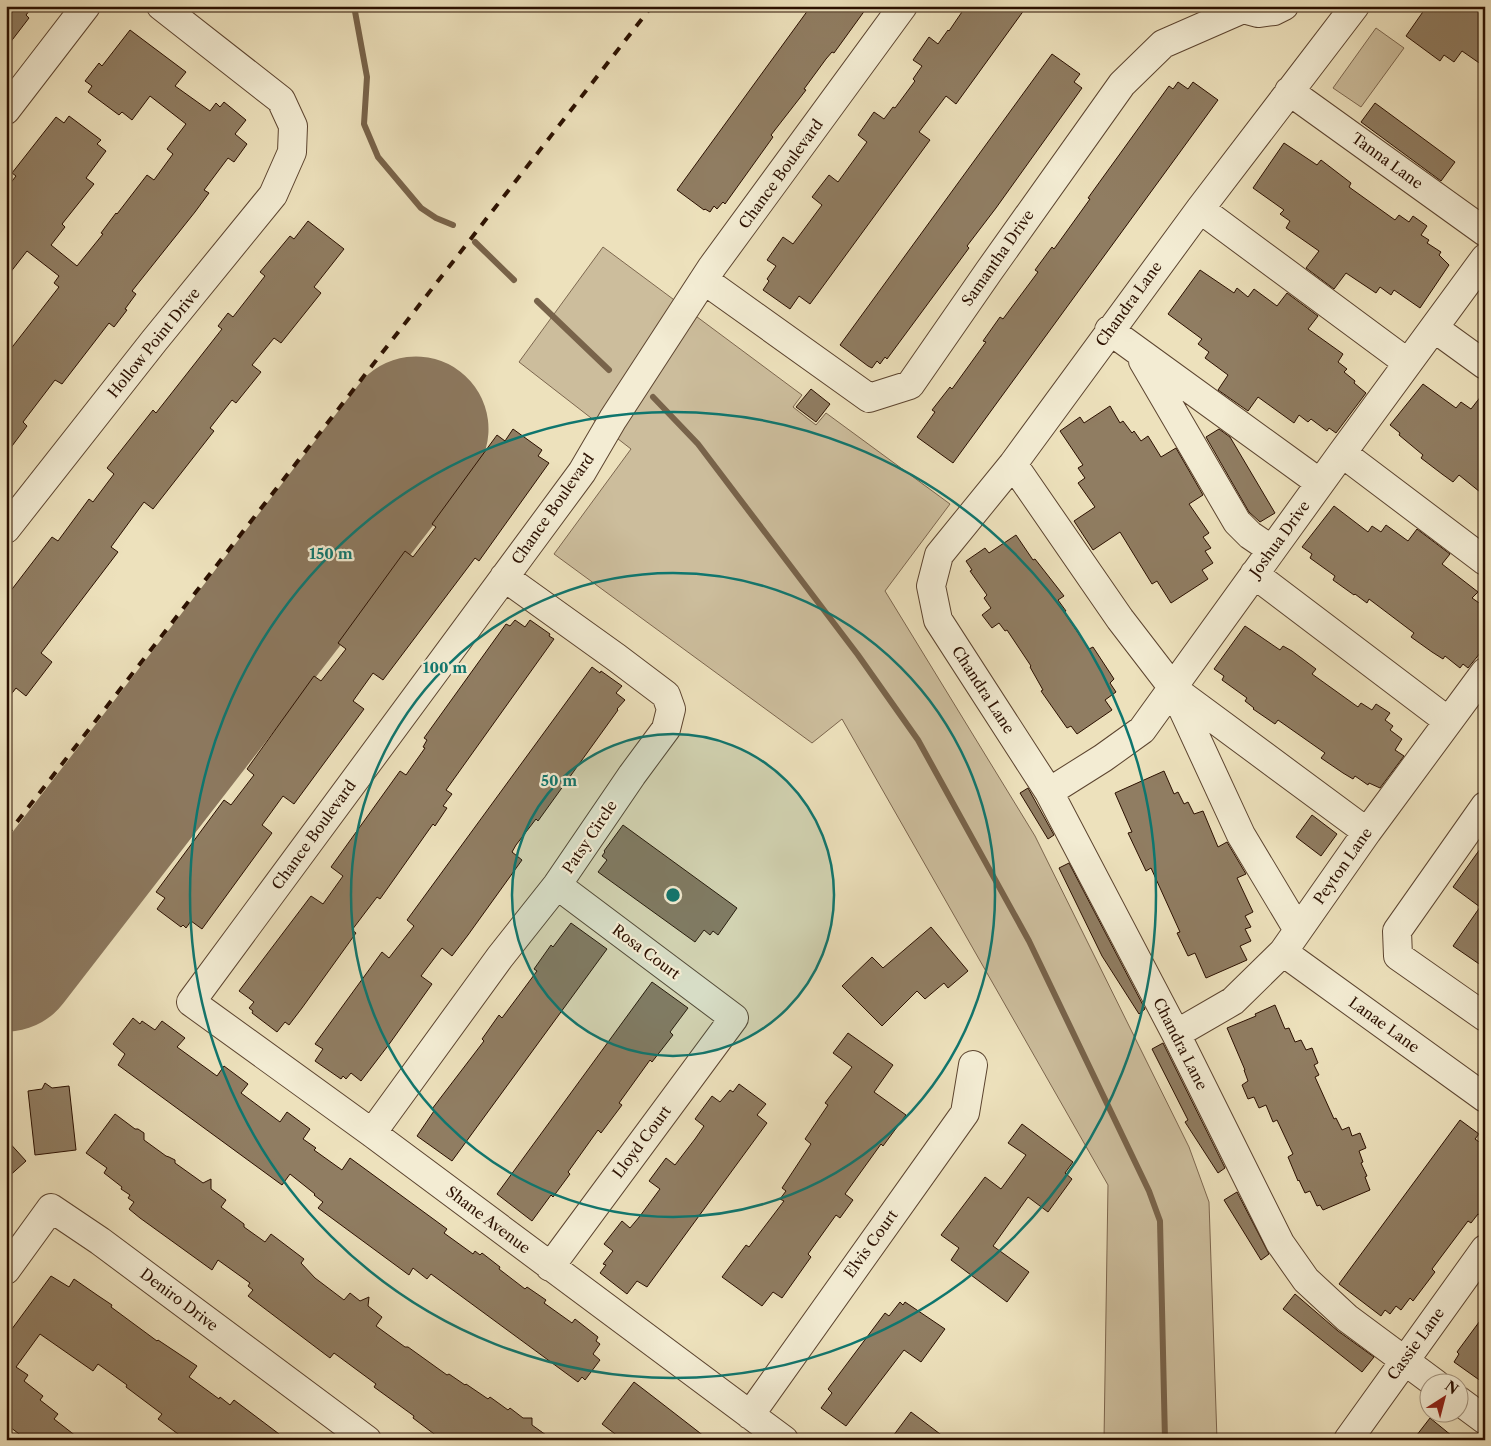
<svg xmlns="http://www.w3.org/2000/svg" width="1491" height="1446" font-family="'Libre Caslon Text',serif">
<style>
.green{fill:#ccbd9c;stroke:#7c664e}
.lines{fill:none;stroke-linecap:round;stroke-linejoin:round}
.stream{stroke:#78634a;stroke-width:6}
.runway{stroke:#8c785e;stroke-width:145}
.building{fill:#907d62;stroke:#2b1000}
.minor-casing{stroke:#5c442f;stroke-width:30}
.minor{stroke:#f3ecd3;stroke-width:28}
.rail{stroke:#2b1000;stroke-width:4;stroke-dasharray:9 9;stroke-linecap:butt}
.ring{fill:none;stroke:#0f766e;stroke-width:2.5}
.labels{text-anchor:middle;stroke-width:4.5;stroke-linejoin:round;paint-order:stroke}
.street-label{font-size:15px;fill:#2b1000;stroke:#f3ecd3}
.centre{fill:#0f766e;stroke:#f3ecd3;stroke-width:2.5}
.ring-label{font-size:15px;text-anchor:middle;font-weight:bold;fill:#0f766e;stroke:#f3ecd3;stroke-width:4.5;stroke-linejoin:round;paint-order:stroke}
</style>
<rect width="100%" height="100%" fill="#ede1bc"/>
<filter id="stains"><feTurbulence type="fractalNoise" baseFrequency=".004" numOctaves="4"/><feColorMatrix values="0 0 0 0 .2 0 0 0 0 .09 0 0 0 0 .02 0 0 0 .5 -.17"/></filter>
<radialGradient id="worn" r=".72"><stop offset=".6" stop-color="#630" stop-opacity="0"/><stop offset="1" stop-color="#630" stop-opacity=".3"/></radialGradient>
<!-- green -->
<path class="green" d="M1376,28L1404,48L1361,107L1333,88Z
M603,247L802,395L793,407L816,425L826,413L950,504L885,591L1035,836L1189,1147L1209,1202L1217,1440H1104L1108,1185L842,719L812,743L554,554L631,449L519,362Z"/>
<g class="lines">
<!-- stream -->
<path class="stream" d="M354,6L367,77L364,124L378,157L421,208L436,218L453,225
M475,242L514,280
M537,301L609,370
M653,397L698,444L858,655L918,740L1029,941L1149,1191L1160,1221L1165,1440"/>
<!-- runway -->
<path class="runway" d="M6,959L416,429"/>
</g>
<!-- building -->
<path class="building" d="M6,6H33L26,15L29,18L6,48Z
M811,6H868L834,53L832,52L826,59L804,89L806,90L771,135L773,137L725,204L723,202L717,209L714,206L710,212L705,209L704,210L677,190Z
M966,6H1027L956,104L946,96L919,132L930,140L810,304L799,296L790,309L763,290L769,281L767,279L776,266L767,260L783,237L793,244L802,232L822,205L812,197L829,175L838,182L867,142L858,135L874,112L884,119L893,107L895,108L915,81L913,79L922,66L913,60L929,37L938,44L948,30L949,31Z
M1427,6H1485V67L1462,51L1454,62L1444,55L1440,61L1406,36Z
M130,30L186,72L175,86L210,111L216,103L220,107L224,102L246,120L235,134L247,144L234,162L228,158L204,190L209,193L195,212L132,291L136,294L125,309L127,310L114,327L109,323L62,384L55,380L23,422L27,426L6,454V355L59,287L54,283L59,276L27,251L6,278V189L16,176L12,173L56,117L64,123L69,116L101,140L97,144L106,151L86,178L94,184L62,224L65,227L51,245L77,266L103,234L101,233L116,213L117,214L147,175L154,180L173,154L167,149L186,124L150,96L132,120L122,112L119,115L88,92L92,86L85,81L99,63L102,66Z
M1052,54L1080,74L1074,82L1082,88L996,208L967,246L969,248L887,359L885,357L880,364L877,361L872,368L868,366L840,345Z
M1178,82L1188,89L1193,82L1218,100L953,463L917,437L935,412L932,410L950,387L952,389L986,342L983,341L1000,317L1003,319L1038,272L1035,270L1052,247L1054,249L1090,199L1088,198L1169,86L1173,89Z
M1375,103L1455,162L1441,181L1361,122Z
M1284,143L1317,165L1321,160L1351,183L1349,187L1395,220L1399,215L1409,222L1413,216L1427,226L1421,235L1429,240L1427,243L1441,252L1439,255L1449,265L1420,308L1394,290L1391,295L1380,287L1376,293L1346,273L1334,289L1306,268L1319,251L1286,228L1290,221L1280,214L1284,210L1253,188Z
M308,221L344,249L314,287L321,293L281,343L274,338L252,365L261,372L236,403L232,400L210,428L214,431L153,509L144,502L111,547L118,552L41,653L52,662L26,696L16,688L6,701V597L52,537L58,541L89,499L93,502L114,474L107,468L153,410L156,413L222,329L218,326L228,313L233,317L265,276L260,272L290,236L294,239Z
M1200,270L1234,293L1237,288L1248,297L1254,289L1277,306L1287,293L1318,316L1308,329L1343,354L1338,362L1347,369L1344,372L1355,381L1354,383L1366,393L1336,433L1329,428L1327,431L1311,419L1308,422L1299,415L1294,423L1258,397L1248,411L1218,390L1228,375L1205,358L1209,352L1198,344L1202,339L1168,314Z
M1423,384L1456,408L1461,402L1471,409L1485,391V496L1459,475L1453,482L1442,474L1421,458L1423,455L1399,435L1400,433L1390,425Z
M811,389L830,404L816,422L796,407Z
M1110,406L1120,423L1123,421L1132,433L1134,431L1141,441L1148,436L1161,457L1176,448L1203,495L1189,504L1209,533L1203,537L1211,548L1205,551L1213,563L1202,570L1208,579L1171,603L1157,581L1152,584L1120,532L1093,550L1074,521L1095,507L1078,483L1085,478L1078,468L1083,465L1060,431L1080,417L1084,423Z
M513,429L542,450L538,456L549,463L479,561L475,558L383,680L373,673L353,701L364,709L294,804L283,796L262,825L272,833L202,929L191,921L186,928L183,925L181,927L157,909L165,898L156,892L224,800L231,805L254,775L247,769L314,676L321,681L346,649L338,643L405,551L413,557L436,527L432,524L497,435L505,441Z
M1219,429L1230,437L1275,513L1260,522L1249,512L1206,437Z
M1334,506L1368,532L1372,526L1381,532L1386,525L1408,541L1417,529L1450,554L1442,564L1478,592L1472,598L1485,607V647L1468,668L1463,664L1460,668L1445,656L1443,659L1432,652L1411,637L1414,633L1369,599L1367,603L1355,594L1354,595L1333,580L1335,576L1310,558L1312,554L1302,547Z
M1016,535L1033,560L1035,559L1064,596L1058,600L1066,611L1064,612L1089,649L1093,647L1114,679L1110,683L1116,692L1105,700L1112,710L1077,734L1071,726L1067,728L1041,691L1043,690L1030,667L1031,666L1007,630L1005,631L999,623L992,628L982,615L991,608L984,598L987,595L970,571L972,570L966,561L985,548L989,553Z
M515,620L525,627L530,620L550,634L549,636L554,639L446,790L452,794L443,806L447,808L435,826L433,824L380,899L377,897L352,930L356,933L302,1008L289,1025L285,1022L277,1032L252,1013L253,1011L249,1008L254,1002L239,991L311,896L323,904L343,876L331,867L400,771L406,775L425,748L423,747L427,740L424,738L506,624L510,626Z
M1245,626L1280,650L1283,646L1292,651L1316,669L1312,674L1358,707L1361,703L1372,710L1376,704L1390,713L1385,720L1393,726L1390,730L1402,739L1395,750L1404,756L1380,788L1369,783L1368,785L1355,776L1353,779L1343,773L1321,758L1325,753L1278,720L1275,724L1253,709L1254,708L1245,701L1247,698L1222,680L1224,676L1214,669Z
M592,667L600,673L601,671L622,686L616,693L625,700L617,709L618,710L538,821L536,819L516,845L512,852L522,860L468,935L452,956L442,948L421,976L432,984L390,1043L361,1081L351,1073L346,1079L343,1076L341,1079L315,1061L323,1049L315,1044L382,952L389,958L414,926L407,920Z
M1164,771L1174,794L1178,792L1184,804L1188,802L1194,814L1203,811L1218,847L1227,842L1246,874L1237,878L1253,912L1245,916L1251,927L1245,929L1251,941L1240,946L1247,960L1206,978L1195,953L1188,956L1177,933L1180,932L1151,868L1146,871L1128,833L1132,832L1115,793Z
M1028,788L1054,835L1048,839L1020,793Z
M1312,815L1337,834L1321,856L1296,837Z
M623,825L737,908L718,935L713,931L710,935L704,930L695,942L598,872L607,860L602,856L605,852L604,851Z
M1485,842V968L1453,946L1480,907L1453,887Z
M1069,863L1145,1009L1139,1014L1102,956L1059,868Z
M571,923L607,949L452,1161L417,1136L434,1111L432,1109L484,1041L482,1039L499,1015L502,1018L537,971L534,969L551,945L553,947Z
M931,927L968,971L948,988L944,983L925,999L917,991L882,1026L842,986L872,957L883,968Z
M652,982L688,1008L670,1032L673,1035L652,1062L650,1060L619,1103L622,1105L601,1133L598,1130L568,1172L570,1174L553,1197L551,1195L532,1221L497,1194Z
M1275,1005L1285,1029L1289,1028L1295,1042L1301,1040L1306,1050L1312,1048L1318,1063L1314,1065L1319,1075L1315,1077L1334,1119L1336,1118L1342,1130L1349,1127L1352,1136L1360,1133L1366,1148L1359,1151L1363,1162L1361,1163L1367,1176L1365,1177L1370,1190L1323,1210L1320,1205L1317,1206L1310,1191L1305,1193L1299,1180L1298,1181L1288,1157L1293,1154L1277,1120L1273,1122L1266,1105L1259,1108L1254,1097L1248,1099L1242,1085L1248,1081L1244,1070H1245L1227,1028L1256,1016L1255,1014Z
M133,1018L140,1024L142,1021L155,1030L162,1021L185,1038L177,1047L217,1076L224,1066L248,1084L241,1093L280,1122L287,1112L310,1129L303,1139L316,1148L314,1150L342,1170L350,1158L447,1229L444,1233L473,1254L475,1251L480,1255L482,1253L500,1267L499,1269L525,1289L527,1287L546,1300L544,1303L572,1323L575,1319L598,1337L596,1341L600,1344L593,1354L600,1360L585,1380L582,1377L578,1382L431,1274L427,1279L413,1268L409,1275L318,1208L323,1202L314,1195L315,1194L290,1174L282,1185L118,1065L125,1054L113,1044Z
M848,1033L893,1065L874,1092L906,1115L883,1146L881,1144L845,1194L853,1200L840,1218L836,1215L808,1254L811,1257L782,1298L773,1292L762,1306L722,1277L746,1245L749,1247L784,1201L780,1199L786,1191L782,1188L811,1144L805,1139L828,1105L825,1103L852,1067L833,1053Z
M1163,1043L1225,1168L1218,1173L1185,1122L1188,1120L1152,1049Z
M45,1083L52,1088L69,1086L76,1150L35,1155L28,1091L42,1089Z
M739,1084L766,1104L757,1115L767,1123L647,1287L637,1281L627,1294L600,1273L606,1265L603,1264L613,1251L604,1244L622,1221L630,1228L640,1216L660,1189L649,1181L666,1158L675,1165L695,1139L704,1126L695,1119L712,1096L720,1102L730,1090L733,1092Z
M115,1114L135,1129H138L144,1133V1140L166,1156L169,1157L175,1160V1163L203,1183L211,1179V1189L226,1200L221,1207L244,1224V1227L265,1242L271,1234L304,1259L301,1263L315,1278L344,1300L350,1293L360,1301L369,1297L368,1306L382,1317L376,1326L405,1347H408L447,1375L449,1374L465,1385L466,1384L488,1399L490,1397L508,1410L510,1408L523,1418H532V1425L553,1440H442L413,1418L414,1416L374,1387L376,1384L334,1353L330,1358L248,1296L253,1290L248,1286L250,1283L218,1260L212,1270L140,1218L129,1209L134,1202L128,1198L130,1195L121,1189L122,1187L104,1173L107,1168L86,1153Z
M1460,1120L1479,1134L1475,1139L1485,1146V1219L1478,1214L1471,1223L1468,1221L1432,1269L1435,1272L1413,1301L1410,1298L1401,1310L1396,1306L1390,1314L1385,1310L1381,1316L1339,1284Z
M1022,1124L1073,1162L1065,1173L1072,1179L1048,1212L1028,1197L993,1246L1029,1272L1007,1302L951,1260L959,1248L941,1235L985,1177L1001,1189L1026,1155L1008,1143Z
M6,1139L26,1161L6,1179Z
M1237,1192L1269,1254L1261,1260L1224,1200Z
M51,1276L69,1287L74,1279L97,1295L112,1305L111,1307L157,1341L158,1340L197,1366L189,1377L219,1399L220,1397L230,1405L234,1400L287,1440H186L158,1419L162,1414L126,1387L127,1385L98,1364L93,1371L40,1334L16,1367L28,1375L24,1381L43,1396L40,1400L58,1414L54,1419L81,1440H27L6,1424V1337Z
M1295,1294L1338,1331L1374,1357L1362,1372L1283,1309Z
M900,1302L903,1305L905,1302L945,1329L921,1362L904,1350L846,1426L821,1408L832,1393L828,1389L885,1313L889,1316Z
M1485,1314V1384L1454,1362L1459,1354L1457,1352Z
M634,1382L660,1402L709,1440H623L602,1424Z
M911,1412L948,1440H890Z
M1430,1418L1457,1440H1413Z"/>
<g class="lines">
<!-- minor casing -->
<g class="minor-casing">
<path id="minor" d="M1355,6L1200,209L1013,464L939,555L931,586L938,620L1049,792L1176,1034L1280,1243L1306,1280L1347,1318L1436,1384
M1289,91L1485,232
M6,110L86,6
M1200,209L1408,363
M704,280L869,398L910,385L989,271L1122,84L1163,44L1243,9L1258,13L1274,11L1284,6
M1434,328L1485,365
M1109,330L1320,483
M1143,361L1237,522L1250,535L1272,550
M1342,453L1485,561
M1013,464L1120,619L1173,688L1241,835L1298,930
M6,529L154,341L273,195L292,152L293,126L281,100L161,6
M1254,574L1448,721
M1175,690L1367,832
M1049,792L1103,758L1142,730L1342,453L1485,258
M1485,806L1397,931L1398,956L1485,1017
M1283,952L1485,1098
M1176,1034L1233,1001L1283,952L1367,832L1485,672
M372,1133L500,957L557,885L632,775L666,729L671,709L666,695L617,658L504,577
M550,1267L734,1018L557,885
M6,1270L51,1208L100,1241L367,1440
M1458,1400L1485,1420
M750,1415L965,1113L973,1065
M784,1440L372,1133L191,1002L582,472L613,419L712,267L903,6
M1348,1440L1485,1249"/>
</g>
<!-- minor -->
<use href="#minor" class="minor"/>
<!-- rail -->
<path class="rail" d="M6,836L652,6"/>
</g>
<!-- distance rings -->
<circle cx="673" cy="895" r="161" fill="#0f766e" fill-opacity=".12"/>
<g class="ring">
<circle cx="673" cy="895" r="161"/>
<circle cx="673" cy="895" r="322"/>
<circle cx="673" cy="895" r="483"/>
</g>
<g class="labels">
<!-- street labels -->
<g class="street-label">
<text transform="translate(1387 161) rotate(36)" y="5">Tanna Lane</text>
<text transform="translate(781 174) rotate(-54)" y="5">Chance Boulevard</text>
<text transform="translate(998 258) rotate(-55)" y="5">Samantha Drive</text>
<text transform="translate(1129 304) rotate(-54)" y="5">Chandra Lane</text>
<text transform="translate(154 343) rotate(-51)" y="5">Hollow Point Drive</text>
<text transform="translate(553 509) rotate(-55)" y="5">Chance Boulevard</text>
<text transform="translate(1280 539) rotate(-54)" y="5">Joshua Drive</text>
<text transform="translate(983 690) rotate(57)" y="5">Chandra Lane</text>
<text transform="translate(314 835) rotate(-54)" y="5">Chance Boulevard</text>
<text transform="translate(590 837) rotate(-56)" y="5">Patsy Circle</text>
<text transform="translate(1343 866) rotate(-55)" y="5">Peyton Lane</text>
<text transform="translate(646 952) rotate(37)" y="5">Rosa Court</text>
<text transform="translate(1384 1025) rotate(36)" y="5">Lanae Lane</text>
<text transform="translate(1180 1044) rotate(63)" y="5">Chandra Lane</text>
<text transform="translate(642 1142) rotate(-53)" y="5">Lloyd Court</text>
<text transform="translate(488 1220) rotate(37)" y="5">Shane Avenue</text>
<text transform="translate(871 1244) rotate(-54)" y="5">Elvis Court</text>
<text transform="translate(179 1300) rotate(37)" y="5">Deniro Drive</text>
<text transform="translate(1416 1344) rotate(-54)" y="5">Cassie Lane</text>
</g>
</g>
<circle cx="673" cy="895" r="8" class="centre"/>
<g class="ring-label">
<text x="331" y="559">150 m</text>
<text x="445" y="673">100 m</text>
<text x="559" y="786">50 m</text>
</g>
<!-- margin -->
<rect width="1491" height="1446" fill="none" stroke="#ede1bc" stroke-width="25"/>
<rect x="8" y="8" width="1476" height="1431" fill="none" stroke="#2b1000" stroke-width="2.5"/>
<rect x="12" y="12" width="1466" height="1421" fill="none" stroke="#2b1000"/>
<!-- north arrow -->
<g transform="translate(1444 1398) rotate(36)"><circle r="24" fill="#f3ecd3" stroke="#a3947f"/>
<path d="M0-4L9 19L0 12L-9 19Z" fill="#8f2418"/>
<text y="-8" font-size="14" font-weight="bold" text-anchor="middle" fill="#2b1000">N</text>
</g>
<rect width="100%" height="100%" filter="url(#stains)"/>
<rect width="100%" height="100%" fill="url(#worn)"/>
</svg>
